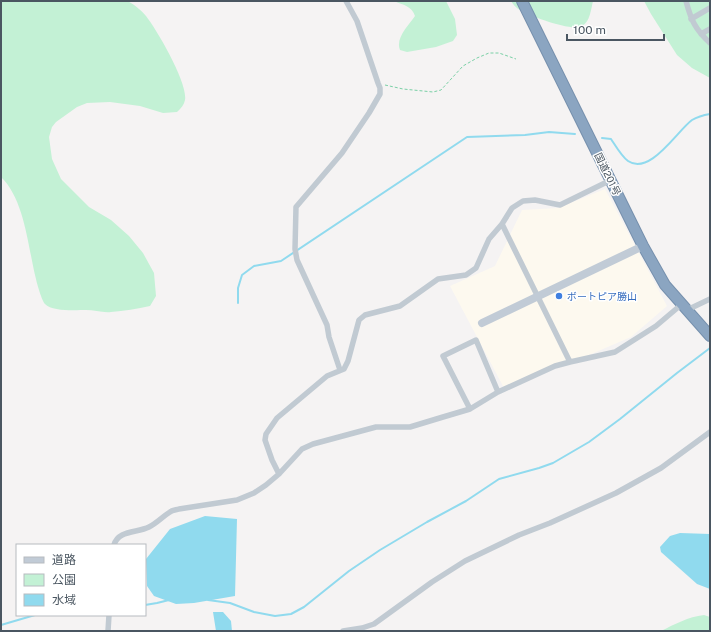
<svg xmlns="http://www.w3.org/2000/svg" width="711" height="632" font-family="'Public Sans','Noto Sans JP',sans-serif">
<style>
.commercial{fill:#fdf9ef}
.green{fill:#c3f1d5}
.water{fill:#90daee}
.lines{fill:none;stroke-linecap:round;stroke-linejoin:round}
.stream{stroke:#90daee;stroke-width:2}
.highway-casing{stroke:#7690ad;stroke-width:12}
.path{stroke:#7ad0a6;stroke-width:1;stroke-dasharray:3 2;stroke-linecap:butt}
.street{stroke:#c1cad2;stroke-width:5.5}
.secondary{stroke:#c1cbd6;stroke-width:8}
.highway{stroke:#8ba5c1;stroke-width:10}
.shop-dot{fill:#3f7fe0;stroke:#fff;stroke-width:1.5}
.labels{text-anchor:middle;stroke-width:3;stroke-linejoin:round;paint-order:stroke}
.street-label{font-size:10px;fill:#4a5661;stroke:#fff}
.shop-label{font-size:10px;fill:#366cbe;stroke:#fff;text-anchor:start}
</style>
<rect width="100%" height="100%" fill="#f5f3f3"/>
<!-- commercial -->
<path class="commercial" d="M605,189L667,306L631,337L568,364L504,388L450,286L495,266L522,210L558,208Z"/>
<!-- green -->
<path class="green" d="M1,1H127C134,4 141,10 146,16C157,30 188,83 185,100C184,105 181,108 177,112L163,113L140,106L110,102L87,103L77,107L56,122L52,127L49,137L52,159L61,179L89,207L111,220L129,236L143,253L154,273L156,296L150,306C137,309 124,311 111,312C103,313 94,310 86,310C77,310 52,312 45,304C42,301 37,284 36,279C28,248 25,200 1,177Z
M394,1H446L455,19L457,35L453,41L436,47L407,52L400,50C395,38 409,25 415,16C412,6 403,5 394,1Z
M511,1H593C591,9 590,22 582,26C572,32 530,16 520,10C516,8 513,4 511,1Z
M644,1H710V78L692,68L677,55L651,14Z
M704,615L710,617V631H661C675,624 688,617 704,615Z"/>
<!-- water -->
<path class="water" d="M205,516L237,519L235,596L194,603L176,604L154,596L147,586L146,559L170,529Z
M680,533L710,534V589L697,584L661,552L660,547L670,536Z
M213,612H223L231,621L232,631H216Z"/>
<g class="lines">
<!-- stream -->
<path class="stream" d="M602,138L611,139C615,145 622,157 628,161C650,176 677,131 692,120C697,117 704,115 710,114
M238,303V288L242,275L254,266L281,261L467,137L525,135L549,132L575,134
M208,600L230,603L254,612L275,616L291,614L304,607L349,571L380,550L427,522L466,501L499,479L539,468L553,463L589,442L620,419L677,373L710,348
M145,605L157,603L169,600
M1,625L35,615"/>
<!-- highway casing -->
<g class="highway-casing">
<path id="highway" d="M522,1L643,246L665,285L710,336"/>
</g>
<!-- path -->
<path class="path" d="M385,85L403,89L433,92L441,90L463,66L477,58L489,53H499L516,59"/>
<!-- street -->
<path class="street" d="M686,1C691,20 695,29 710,43
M691,19L710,8
M701,34L710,29
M502,224L570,362
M687,310L710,299
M340,370L329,337L327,325L297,260L295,249L296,207L342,153L369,113L380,94V88L378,83L357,21L346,1
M470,409L443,356L476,340L498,392
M279,474L272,460L265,440L266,434L277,418L327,376L344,369L348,361L359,320L365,315L400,306L438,279L466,275L476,268L489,239L502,224L512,208L523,201L535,200L560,205L611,180
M114,545C118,530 137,533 149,527C157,523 162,517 170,512C172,510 176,510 179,509L237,500L254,493L266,485L279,474L302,449L313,444L376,427H410L443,417L470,409L498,392L555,366L570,362L615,352L656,326L682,304
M108,631L109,615
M343,631L362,628L374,624L432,582L465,561L519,535L550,523L616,493L661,468L710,432"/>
<!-- secondary -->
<path class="secondary" d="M482,323L643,246"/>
<!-- highway -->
<use href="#highway" class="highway"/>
</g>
<!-- markers -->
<circle class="shop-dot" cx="559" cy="296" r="4"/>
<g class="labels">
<!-- street labels -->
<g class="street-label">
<text transform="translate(608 174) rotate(64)" y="4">国道201号</text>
</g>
<!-- shop labels -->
<g class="shop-label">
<text x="567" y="300">ボートピア勝山</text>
</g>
</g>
<!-- border -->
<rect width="711" height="632" fill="none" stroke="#4a5661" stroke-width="4"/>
<!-- legend -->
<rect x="16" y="544" width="130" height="72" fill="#ffffff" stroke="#b7bbc0"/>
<rect x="24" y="557" width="20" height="6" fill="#c1cbd6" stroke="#b7bbc0"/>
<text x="52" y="564" font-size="12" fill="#4a5661">道路</text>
<rect x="24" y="574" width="20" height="12" fill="#c3f1d5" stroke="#b7bbc0"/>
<text x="52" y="584" font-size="12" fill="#4a5661">公園</text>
<rect x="24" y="594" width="20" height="12" fill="#90daee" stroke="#b7bbc0"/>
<text x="52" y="604" font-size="12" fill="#4a5661">水域</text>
<!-- scale -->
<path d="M567 34v6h97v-6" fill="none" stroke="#4a5661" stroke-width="2"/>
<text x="573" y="34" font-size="12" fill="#4a5661" stroke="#ffffff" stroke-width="3" paint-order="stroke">100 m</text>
</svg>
